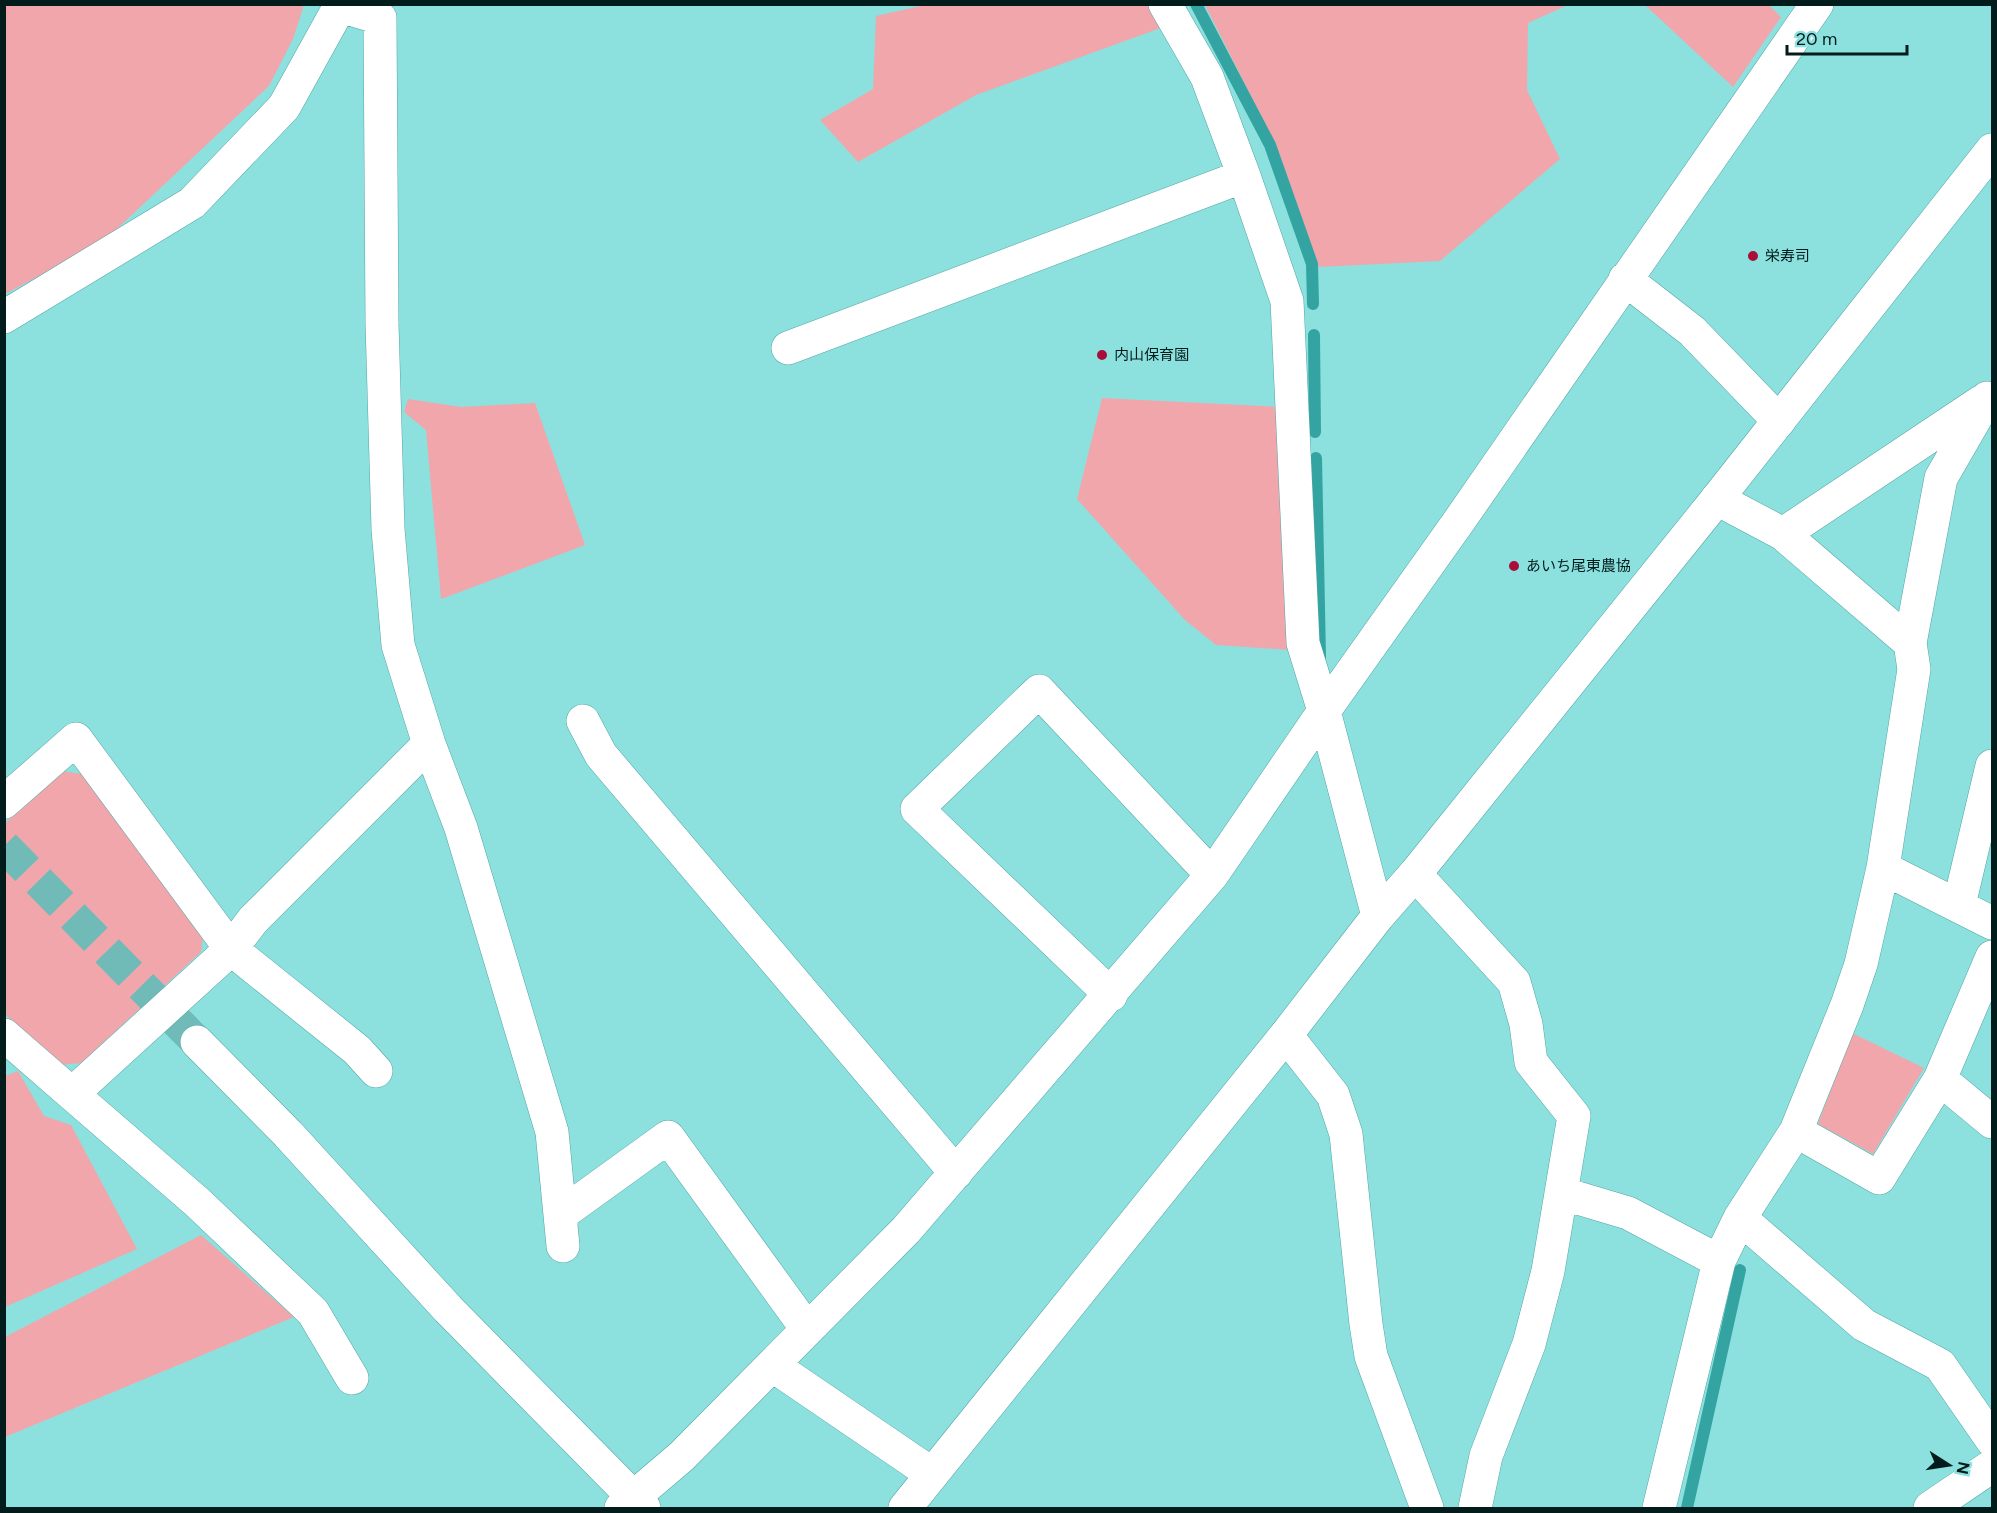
<svg xmlns="http://www.w3.org/2000/svg" width="1997" height="1513" font-family="Figtree,'Noto Sans JP',sans-serif">
<style>
.green{fill:#f1a6ac}
.lines{fill:none;stroke-linecap:round;stroke-linejoin:round}
.stream{stroke:#34a4a3;stroke-width:12}
.secondary-tunnel{stroke:#70bab8;stroke-width:33;stroke-dasharray:33 16;stroke-linecap:butt}
.street-casing{stroke:#52a6a5;stroke-width:34}
.secondary-casing{stroke:#52a6a5;stroke-width:34}
.street{stroke:#fff;stroke-width:33}
.secondary{stroke:#fff;stroke-width:33}
.poi-dot{fill:#a70e3a;stroke:#8ce1df;stroke-width:2}
.labels{text-anchor:middle;stroke-width:5;stroke-linejoin:round;paint-order:stroke}
.poi-label{font-size:15px;fill:#021c1c;stroke:#8ce1df;text-anchor:start}
</style>
<rect width="100%" height="100%" fill="#8ce1df"/>
<!-- green -->
<path class="green" d="M929,4H1154L1169,25L976,95L858,162L820,120L873,89L876,16Z
M5,5H304L293,39L269,86L103,242L5,294Z
M1205,5H1568L1528,23L1527,90L1560,159L1440,261L1319,267L1275,144Z
M1645,5H1769L1781,17L1733,87Z
M1102,398L1280,407L1291,650L1216,645L1185,620L1077,499Z
M408,399L461,407L535,403L585,545L441,599L426,430L404,412Z
M61,771L83,774L203,937L201,952L81,1063L60,1065L5,1014L4,824Z
M1852,1033L1924,1068L1873,1154L1818,1124Z
M18,1071L44,1116L71,1125L137,1249L5,1307V1076Z
M201,1235L294,1317L5,1437V1337Z"/>
<g class="lines">
<!-- stream -->
<path class="stream" d="M1196,4L1270,145L1312,264L1313,304
M1314,335L1315,432
M1316,458L1320,657
M1687,1508L1740,1270"/>
<!-- secondary-tunnel -->
<path class="secondary-tunnel" d="M4,846L197,1042"/>
<!-- street casing -->
<g class="street-casing">
<path id="street" d="M1165,4L1207,77L1244,176L1287,301L1303,643L1324,711L1378,916
M340,6L380,18L382,323L388,529L398,645L429,744L461,828L552,1132L563,1246
M1625,279L1692,331L1779,421
M4,317L192,203L284,107L341,4
M788,348L1244,176
M1783,534L1981,402
M1910,643L1941,478L1987,398
M583,721L601,755L956,1173
M4,802L76,739L231,949L253,920L429,744
M1883,868L1992,923
M1415,874L1514,982L1526,1024L1531,1062L1574,1116L1548,1271L1529,1344L1486,1456L1475,1508
M1959,905L1992,766
M1111,995L917,809L1039,691L1212,875
M4,1035L72,1094
M1286,1035L1333,1095L1346,1134L1366,1324L1371,1356L1427,1508
M1940,1079L1992,957
M1796,1131L1879,1178L1940,1079L1992,1122
M1561,1193L1628,1213L1719,1261
M560,1215L668,1137L807,1329
M1740,1218L1864,1325L1940,1365L1992,1440
M772,1365L932,1474
M352,1378L313,1312L197,1202L72,1094L231,949L357,1050L376,1071
M621,1508L682,1456L906,1230L1212,875L1324,711L1459,521L1817,4
M1659,1508L1719,1261L1740,1218L1796,1131L1847,1005L1861,964L1883,868L1914,669L1910,643L1783,534L1717,499
M1930,1508L1992,1466"/>
</g>
<!-- secondary casing -->
<g class="secondary-casing">
<path id="secondary" d="M197,1042L288,1134L448,1309L644,1508
M905,1508L1286,1035L1378,916L1415,874L1717,499L1992,150"/>
</g>
<!-- street -->
<use href="#street" class="street"/>
<!-- secondary -->
<use href="#secondary" class="secondary"/>
</g>
<!-- markers -->
<g class="poi-dot">
<circle cx="1753" cy="256" r="6"/>
<circle cx="1102" cy="355" r="6"/>
<circle cx="1514" cy="566" r="6"/>
</g>
<g class="labels">
<!-- poi labels -->
<g class="poi-label">
<text x="1765" y="261">栄寿司</text>
<text x="1114" y="360">内山保育園</text>
<text x="1526" y="571">あいち尾東農協</text>
</g>
</g>
<!-- border -->
<rect width="1997" height="1513" fill="none" stroke="#021c1c" stroke-width="12"/>
<!-- north arrow -->
<g transform="translate(1949 1465) rotate(102)" stroke="#8ce1df" stroke-width="4.5" paint-order="stroke">
<path d="M0-4.5L10 22L0 15L-10 22Z" fill="#021c1c"/>
<text y="-9" font-size="16" font-weight="bold" text-anchor="middle" fill="#021c1c">N</text>
</g>
<!-- scale -->
<path d="M1787 45v9h120v-9" fill="none" stroke="#021c1c" stroke-width="3"/>
<text x="1796" y="45" font-size="18" fill="#021c1c" stroke="#8ce1df" stroke-width="4.5" paint-order="stroke">20 m</text>
</svg>
